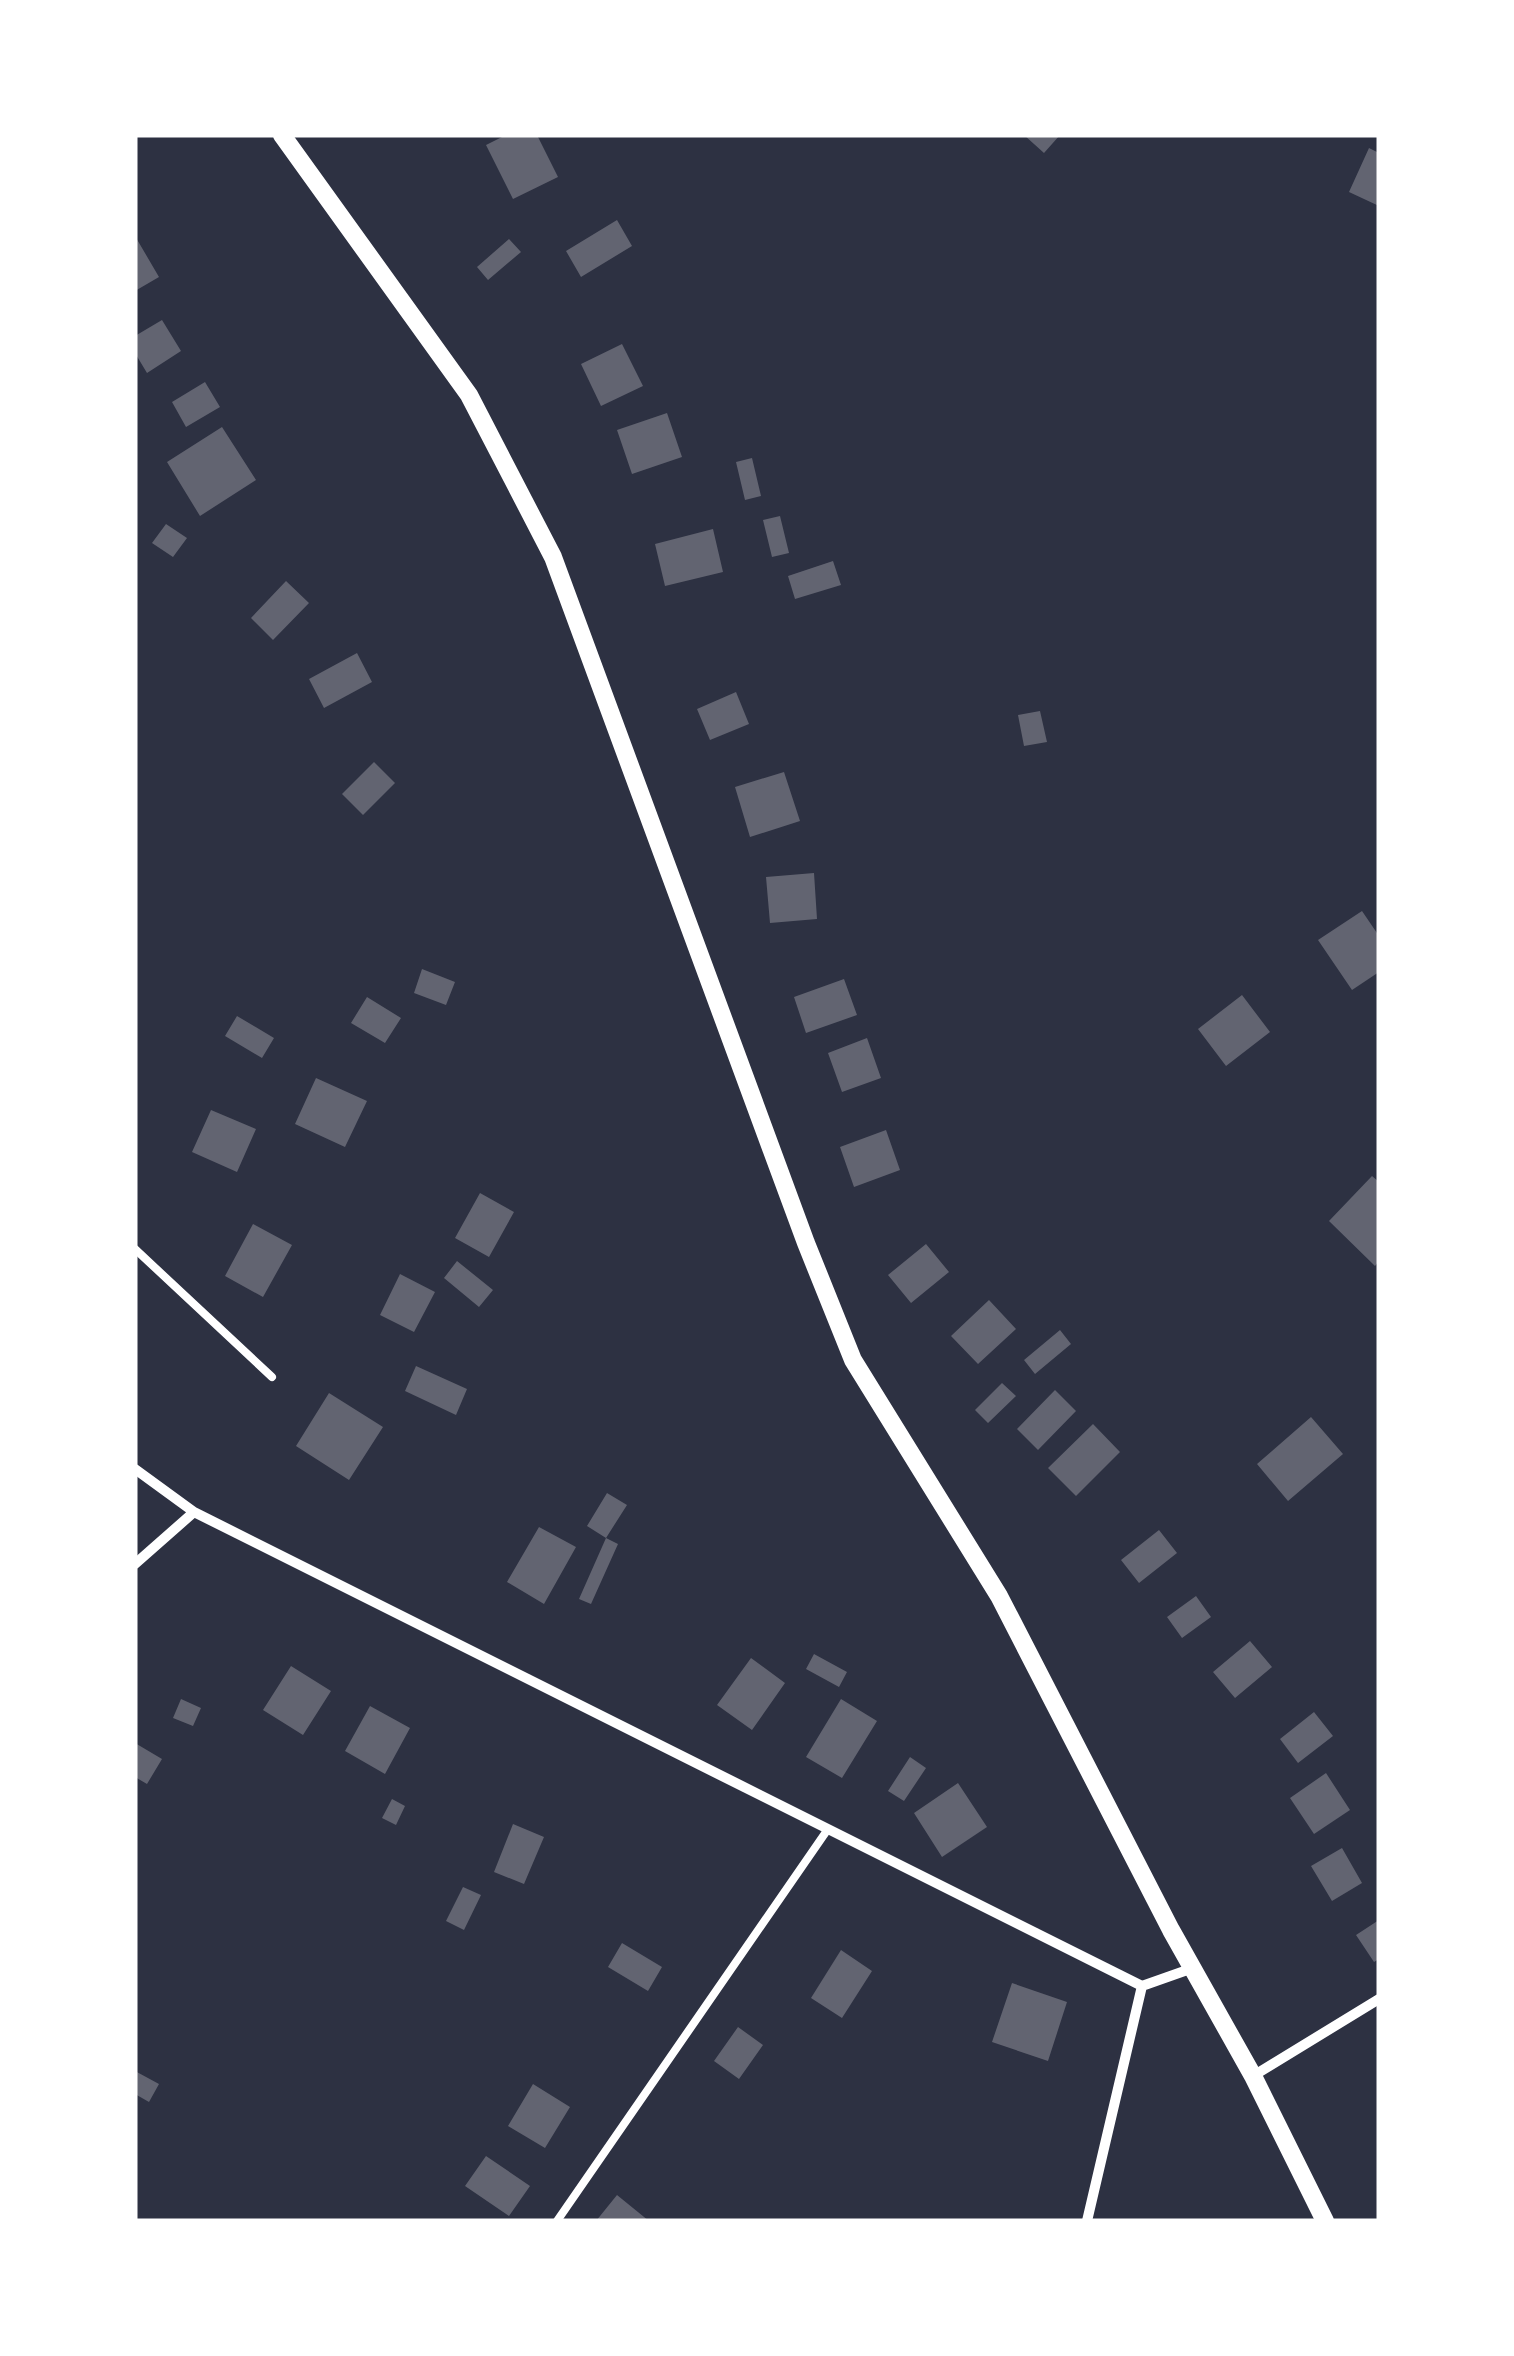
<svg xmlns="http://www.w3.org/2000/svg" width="1514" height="2356" font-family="Commissioner,sans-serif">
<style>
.building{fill:#626471}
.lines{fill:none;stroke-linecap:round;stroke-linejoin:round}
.service{stroke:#fff;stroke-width:8}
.minor{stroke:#fff;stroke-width:10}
.tertiary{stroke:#fff;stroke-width:18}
</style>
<rect width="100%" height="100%" fill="#2d3142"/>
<!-- building -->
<path class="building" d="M506,135H537L558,177L513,199L486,145Z
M1024,135H1060L1044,153Z
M1369,148L1379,153V206L1349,192Z
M617,220L632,246L581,277L566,251Z
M135,236L159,277L135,291Z
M509,239L521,252L488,280L477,267Z
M162,320L181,351L147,373L135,353V336Z
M622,344L643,386L601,406L581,364Z
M205,382L220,407L186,427L172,402Z
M667,413L682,457L632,474L617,430Z
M222,427L256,480L200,516L167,462Z
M752,458L761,496L745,500L736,462Z
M780,516L789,553L772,557L763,520Z
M166,524L187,538L173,557L152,543Z
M713,529L723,572L665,586L655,544Z
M833,561L841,585L795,599L788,576Z
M286,581L309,603L273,640L251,618Z
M357,653L372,682L324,708L309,679Z
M736,692L749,724L710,740L697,709Z
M1040,711L1047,742L1024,746L1018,715Z
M374,762L395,783L363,815L342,794Z
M784,772L800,821L750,837L735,787Z
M814,873L817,919L770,923L766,877Z
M1362,911L1379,936V972L1352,990L1318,940Z
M422,969L455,982L446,1005L414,993Z
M844,979L857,1015L806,1033L794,997Z
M1242,995L1270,1032L1226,1066L1198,1029Z
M367,997L401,1018L385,1043L351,1023Z
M237,1016L274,1038L262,1058L225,1036Z
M867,1038L881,1078L842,1092L828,1053Z
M316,1078L367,1101L345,1147L295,1124Z
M211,1110L256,1129L237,1172L192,1152Z
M886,1130L900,1170L854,1187L840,1147Z
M1372,1176L1379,1182V1261L1375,1266L1329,1221Z
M480,1193L514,1212L489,1257L455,1238Z
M253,1224L292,1245L263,1297L225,1276Z
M926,1244L949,1272L911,1303L888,1275Z
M457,1261L493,1290L479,1307L444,1278Z
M400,1274L435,1292L414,1332L380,1315Z
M989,1300L1016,1329L978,1364L951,1336Z
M1060,1330L1071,1344L1035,1374L1024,1360Z
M416,1366L467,1389L456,1415L405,1391Z
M1002,1383L1016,1396L988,1423L975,1410Z
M1055,1390L1076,1411L1038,1450L1017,1429Z
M329,1393L383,1427L349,1480L296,1446Z
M1311,1417L1343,1454L1288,1501L1257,1464Z
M1093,1424L1120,1452L1076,1496L1048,1468Z
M607,1493L627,1505L606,1538L587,1526Z
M539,1527L576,1547L544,1604L507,1582Z
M1159,1530L1177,1553L1139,1583L1121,1560Z
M606,1538L618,1544L591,1604L579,1599Z
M1196,1596L1211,1617L1182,1638L1167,1617Z
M1250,1641L1272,1667L1235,1698L1213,1672Z
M814,1654L847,1672L839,1687L806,1669Z
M751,1658L785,1683L752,1730L717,1705Z
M291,1666L331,1691L303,1735L263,1710Z
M181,1699L201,1708L193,1726L173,1718Z
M841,1699L877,1721L842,1778L806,1757Z
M370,1706L410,1728L385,1774L345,1751Z
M1314,1712L1333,1736L1298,1763L1280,1739Z
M135,1743L162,1759L147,1784L135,1777Z
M910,1757L926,1768L904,1801L888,1791Z
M1326,1773L1350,1810L1314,1834L1290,1798Z
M958,1783L987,1827L942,1857L914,1813Z
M392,1799L405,1806L396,1825L382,1818Z
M513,1824L544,1837L524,1884L494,1872Z
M1342,1848L1362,1883L1332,1901L1311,1866Z
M463,1887L481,1895L464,1930L446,1921Z
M1379,1920V1959L1374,1962L1356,1935Z
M622,1943L662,1967L648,1991L608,1967Z
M841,1950L872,1971L842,2018L811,1998Z
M1012,1983L1067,2002L1048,2061L992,2042Z
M738,2027L763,2045L739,2079L714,2061Z
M135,2071L159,2084L149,2102L135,2094Z
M533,2084L570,2107L545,2148L508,2126Z
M486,2156L530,2186L509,2216L465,2186Z
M617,2195L649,2221H596Z"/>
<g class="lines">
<!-- service -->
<path class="service" d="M135,1249L272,1377
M557,2221L828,1829"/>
<!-- minor -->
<path class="minor" d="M135,1469L194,1512L1142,1986L1193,1968
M135,1564L194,1512
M1253,2076L1379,1999
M1087,2221L1142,1986"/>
<!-- tertiary -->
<path class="tertiary" d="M282,135L469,395L553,557L806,1243L853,1360L999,1596L1171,1930L1253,2076L1325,2221"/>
</g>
<!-- border -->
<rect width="1514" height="2356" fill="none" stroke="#ffffff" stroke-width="275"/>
</svg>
